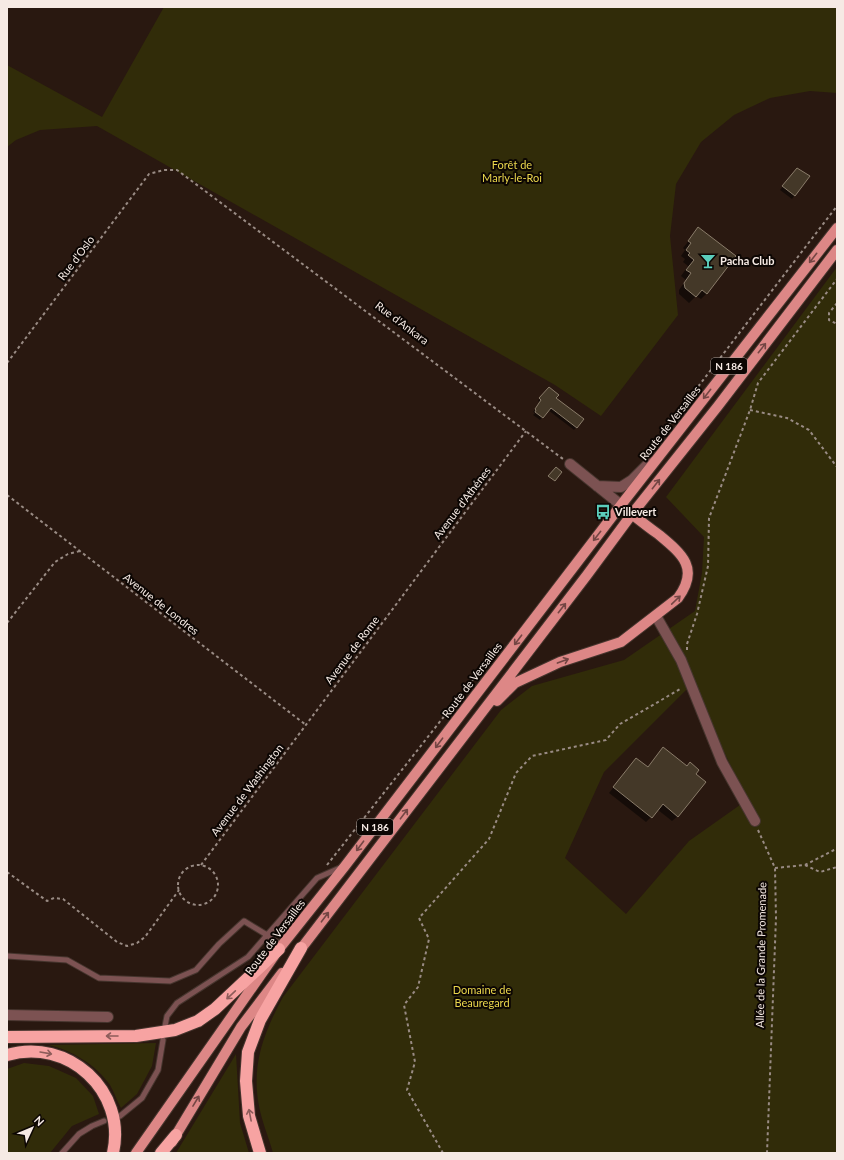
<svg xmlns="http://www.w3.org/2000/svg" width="844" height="1160" font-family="Lato,sans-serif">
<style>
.green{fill:#312c09;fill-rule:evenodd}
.shadow{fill:#0007}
.building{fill:#443828;stroke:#8a7c6a}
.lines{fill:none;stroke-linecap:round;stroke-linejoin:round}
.service-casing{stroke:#46352e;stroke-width:7}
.minor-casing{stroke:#46352e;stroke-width:12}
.primary-casing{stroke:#46352e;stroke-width:12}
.motorway-casing{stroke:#46352e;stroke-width:14}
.path{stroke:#998b84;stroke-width:2;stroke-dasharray:3 3;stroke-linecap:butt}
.service{stroke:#7c5252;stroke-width:5}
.minor{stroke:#7c5252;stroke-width:10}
.primary{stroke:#dd8786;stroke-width:10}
.motorway{stroke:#f7a3a2;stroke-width:12}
.oneway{stroke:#744644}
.oneway2{stroke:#8d5c5a}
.labels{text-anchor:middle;stroke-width:4;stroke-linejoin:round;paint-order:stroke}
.shield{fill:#0c0603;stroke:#b0a6a0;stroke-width:1}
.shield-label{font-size:10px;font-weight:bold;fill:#f6eae4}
.park-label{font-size:11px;fill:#ead64c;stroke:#0c0603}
.street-label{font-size:11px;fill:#f6eae4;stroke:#0c0603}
.poi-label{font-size:11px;font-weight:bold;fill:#f6eae4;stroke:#0c0603;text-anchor:start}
</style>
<rect width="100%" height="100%" fill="#291810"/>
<!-- green -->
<path class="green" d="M164,7H837V93L810,91L770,98L734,115L701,142L676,184L670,236L678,315L601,416L555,385L97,126L40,130L16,140L7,147V65L102,117Z
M837,267V1153H273C269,1138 262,1122 259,1106C251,1065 264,1032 283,997L501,710L532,686L624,660L695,611L702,573L704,537L666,497ZM692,684L747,800L689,841L626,914L565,858L604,772Z
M156,1043L152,1066L137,1094L121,1108C117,1101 114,1092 110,1085C96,1065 72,1050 48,1045Z
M236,1054L240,1123L249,1153H176Z
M24,1063L49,1066L76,1078L93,1096L99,1114L72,1126L50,1153H7V1069Z"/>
<!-- shadow -->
<path class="shadow" d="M795,172L809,177L792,199L780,190Z
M698,229L707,293L701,299L696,296L689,303L679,294V290L686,280L681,276L688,266L683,262L685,259L681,256L685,250L683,248Z
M549,388L555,398L583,419L574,430L548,410L540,420L533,415L535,413L533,412L540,403L538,401Z
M663,748L678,816L672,821L658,810L646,822L609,793L636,759L647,768Z"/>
<!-- building -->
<path class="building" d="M797,168L810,176L795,196L782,186Z
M698,227L736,256L707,294L702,290L696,297L685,288L684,283L691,273L686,270L694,260L688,255L690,253L686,250L691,243L688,241Z
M549,387L559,395L556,398L584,419L577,428L551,408L543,418L535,412L536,410L535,409L541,400L539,398Z
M556,467L562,472L555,481L548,476Z
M663,747L687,766L690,762L699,770L696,774L706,782L678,817L663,804L652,818L613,787L636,758L648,767Z"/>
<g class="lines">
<!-- service casing -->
<g class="service-casing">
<path id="service" d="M7,956L67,960L99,978L170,981L196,970L219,944L244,921L267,935L282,946
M165,1026L167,1016L177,1003L248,957L317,878L342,867
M120,1116L142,1098L158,1070L163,1040
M62,1153L79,1134L92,1126L104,1121"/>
</g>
<!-- minor casing -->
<g class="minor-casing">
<path id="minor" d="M570,464L621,505
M597,486L621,487L632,480L650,462
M656,616L681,660L722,762L755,821
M7,1015L108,1017"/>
</g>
<!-- primary casing -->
<g class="primary-casing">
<path id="primary" d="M497,701L515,683L560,662L621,642L678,598C700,568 682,554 658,534C648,527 638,519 628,511
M297,954L587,575L632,514L718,406L837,250
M172,1142L176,1135L241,1027L282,973
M136,1153L279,949L345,866L621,505L837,228"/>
</g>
<!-- motorway casing -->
<g class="motorway-casing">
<path id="motorway" d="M7,1037L136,1036L175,1030L198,1021L215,1009L279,949
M7,1055C68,1037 127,1091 113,1153
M161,1153L176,1135
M260,1153L249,1116L246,1081L248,1052L260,1020L301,948"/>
</g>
<!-- path -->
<path class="path" d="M837,303L829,313V320L837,324
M7,363L149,174L164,170H177L563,459
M750,410L787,418L809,430L837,467
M647,453L837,206
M7,495L306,725
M7,623L55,562L68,554L80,551
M687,650V644L697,614L708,566L709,518L750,410L758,383L837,279
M758,830L775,868L776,918L767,1153
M201,865L526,431
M327,865L490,658
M805,865L820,872L837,867
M178 885a20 20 0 1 1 40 0a20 20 0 1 1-40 0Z
M775,868L805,865L834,850L837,849
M7,872L47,901L54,898L63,899L117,942L127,946L137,943L145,937L179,890
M443,1153L407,1090L415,1062L404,1005L418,987L429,939L419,918L489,839L516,773L532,756L606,740L620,724L682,688"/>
<!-- service -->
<use href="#service" class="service"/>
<!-- minor -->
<use href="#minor" class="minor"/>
<!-- primary -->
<use href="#primary" class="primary"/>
<!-- motorway -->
<use href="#motorway" class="motorway"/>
</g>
<!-- one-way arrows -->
<defs><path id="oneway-shaft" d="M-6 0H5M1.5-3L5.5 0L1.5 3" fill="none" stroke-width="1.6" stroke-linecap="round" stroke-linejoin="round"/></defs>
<g class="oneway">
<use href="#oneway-shaft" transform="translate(813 258) rotate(128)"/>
<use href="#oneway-shaft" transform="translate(762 348) rotate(-52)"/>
<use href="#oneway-shaft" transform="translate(707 394) rotate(128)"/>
<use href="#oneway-shaft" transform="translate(656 484) rotate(-52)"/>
<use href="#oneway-shaft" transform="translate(597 536) rotate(128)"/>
<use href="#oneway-shaft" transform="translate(676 600) rotate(-44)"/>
<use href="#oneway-shaft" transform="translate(562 608) rotate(-52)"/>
<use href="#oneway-shaft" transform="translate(518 640) rotate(127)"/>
<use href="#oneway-shaft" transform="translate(563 661) rotate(-20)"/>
<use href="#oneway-shaft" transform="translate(439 743) rotate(127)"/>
<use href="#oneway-shaft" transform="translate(404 814) rotate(-53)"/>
<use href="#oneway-shaft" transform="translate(360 846) rotate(127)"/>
<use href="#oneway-shaft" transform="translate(325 917) rotate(-53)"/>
<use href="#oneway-shaft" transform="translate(196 1101) rotate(-59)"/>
</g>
<g class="oneway2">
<use href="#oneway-shaft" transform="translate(231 995) rotate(137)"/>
<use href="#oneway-shaft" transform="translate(112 1036) rotate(180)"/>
<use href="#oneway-shaft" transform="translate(46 1053) rotate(10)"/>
<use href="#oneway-shaft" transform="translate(250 1115) rotate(-101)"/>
</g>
<!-- icons -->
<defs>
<g id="bar-bare" transform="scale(1.2)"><path d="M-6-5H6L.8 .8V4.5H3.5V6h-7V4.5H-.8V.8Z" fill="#5bcebc" stroke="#0c0603" stroke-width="2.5" paint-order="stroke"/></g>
<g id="bus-bare" transform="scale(1.2)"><path d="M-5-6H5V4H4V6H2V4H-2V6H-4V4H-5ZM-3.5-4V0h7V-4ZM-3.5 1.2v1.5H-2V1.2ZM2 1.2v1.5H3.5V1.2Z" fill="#5bcebc" stroke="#0c0603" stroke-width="2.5" paint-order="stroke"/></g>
</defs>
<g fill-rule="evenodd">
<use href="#bar-bare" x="708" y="261"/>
<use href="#bus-bare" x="603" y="512"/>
</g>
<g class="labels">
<!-- shield labels -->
<g class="shield">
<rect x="711" y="358" width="36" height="16" rx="3"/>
<rect x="357" y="819" width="36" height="16" rx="3"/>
</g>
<g class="shield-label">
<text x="729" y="370">N 186</text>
<text x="375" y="831">N 186</text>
</g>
<!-- park labels -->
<g class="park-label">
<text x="512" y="169">Forêt de<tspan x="512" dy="13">Marly-le-Roi</tspan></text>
<text x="482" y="994">Domaine de<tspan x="482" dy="13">Beauregard</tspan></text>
</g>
<!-- street labels -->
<g class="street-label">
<text transform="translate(76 258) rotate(-53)" y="4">Rue d'Oslo</text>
<text transform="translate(402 323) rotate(37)" y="4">Rue d'Ankara</text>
<text transform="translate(670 423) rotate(-52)" y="4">Route de Versailles</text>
<text transform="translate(462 503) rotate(-53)" y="4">Avenue d'Athénes</text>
<text transform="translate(161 604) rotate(38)" y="4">Avenue de Londres</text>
<text transform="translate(352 650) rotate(-53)" y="4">Avenue de Rome</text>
<text transform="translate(472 680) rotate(-53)" y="4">Route de Versailles</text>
<text transform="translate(247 790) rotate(-53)" y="4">Avenue de Washington</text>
<text transform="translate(275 937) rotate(-53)" y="4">Route de Versailles</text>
<text transform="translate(761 955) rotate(-89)" y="4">Allée de la Grande Promenade</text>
</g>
<!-- poi labels -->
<g class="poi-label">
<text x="720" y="265">Pacha Club</text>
<text x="615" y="516">Villevert</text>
</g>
</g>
<!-- border -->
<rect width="844" height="1160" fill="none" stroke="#f6eae4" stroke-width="16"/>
<!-- north arrow -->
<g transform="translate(32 1128) rotate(46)" stroke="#0c0603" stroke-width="3" paint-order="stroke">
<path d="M0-3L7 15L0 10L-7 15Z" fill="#f6eae4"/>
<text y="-6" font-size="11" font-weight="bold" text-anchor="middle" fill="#f6eae4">N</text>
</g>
</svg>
